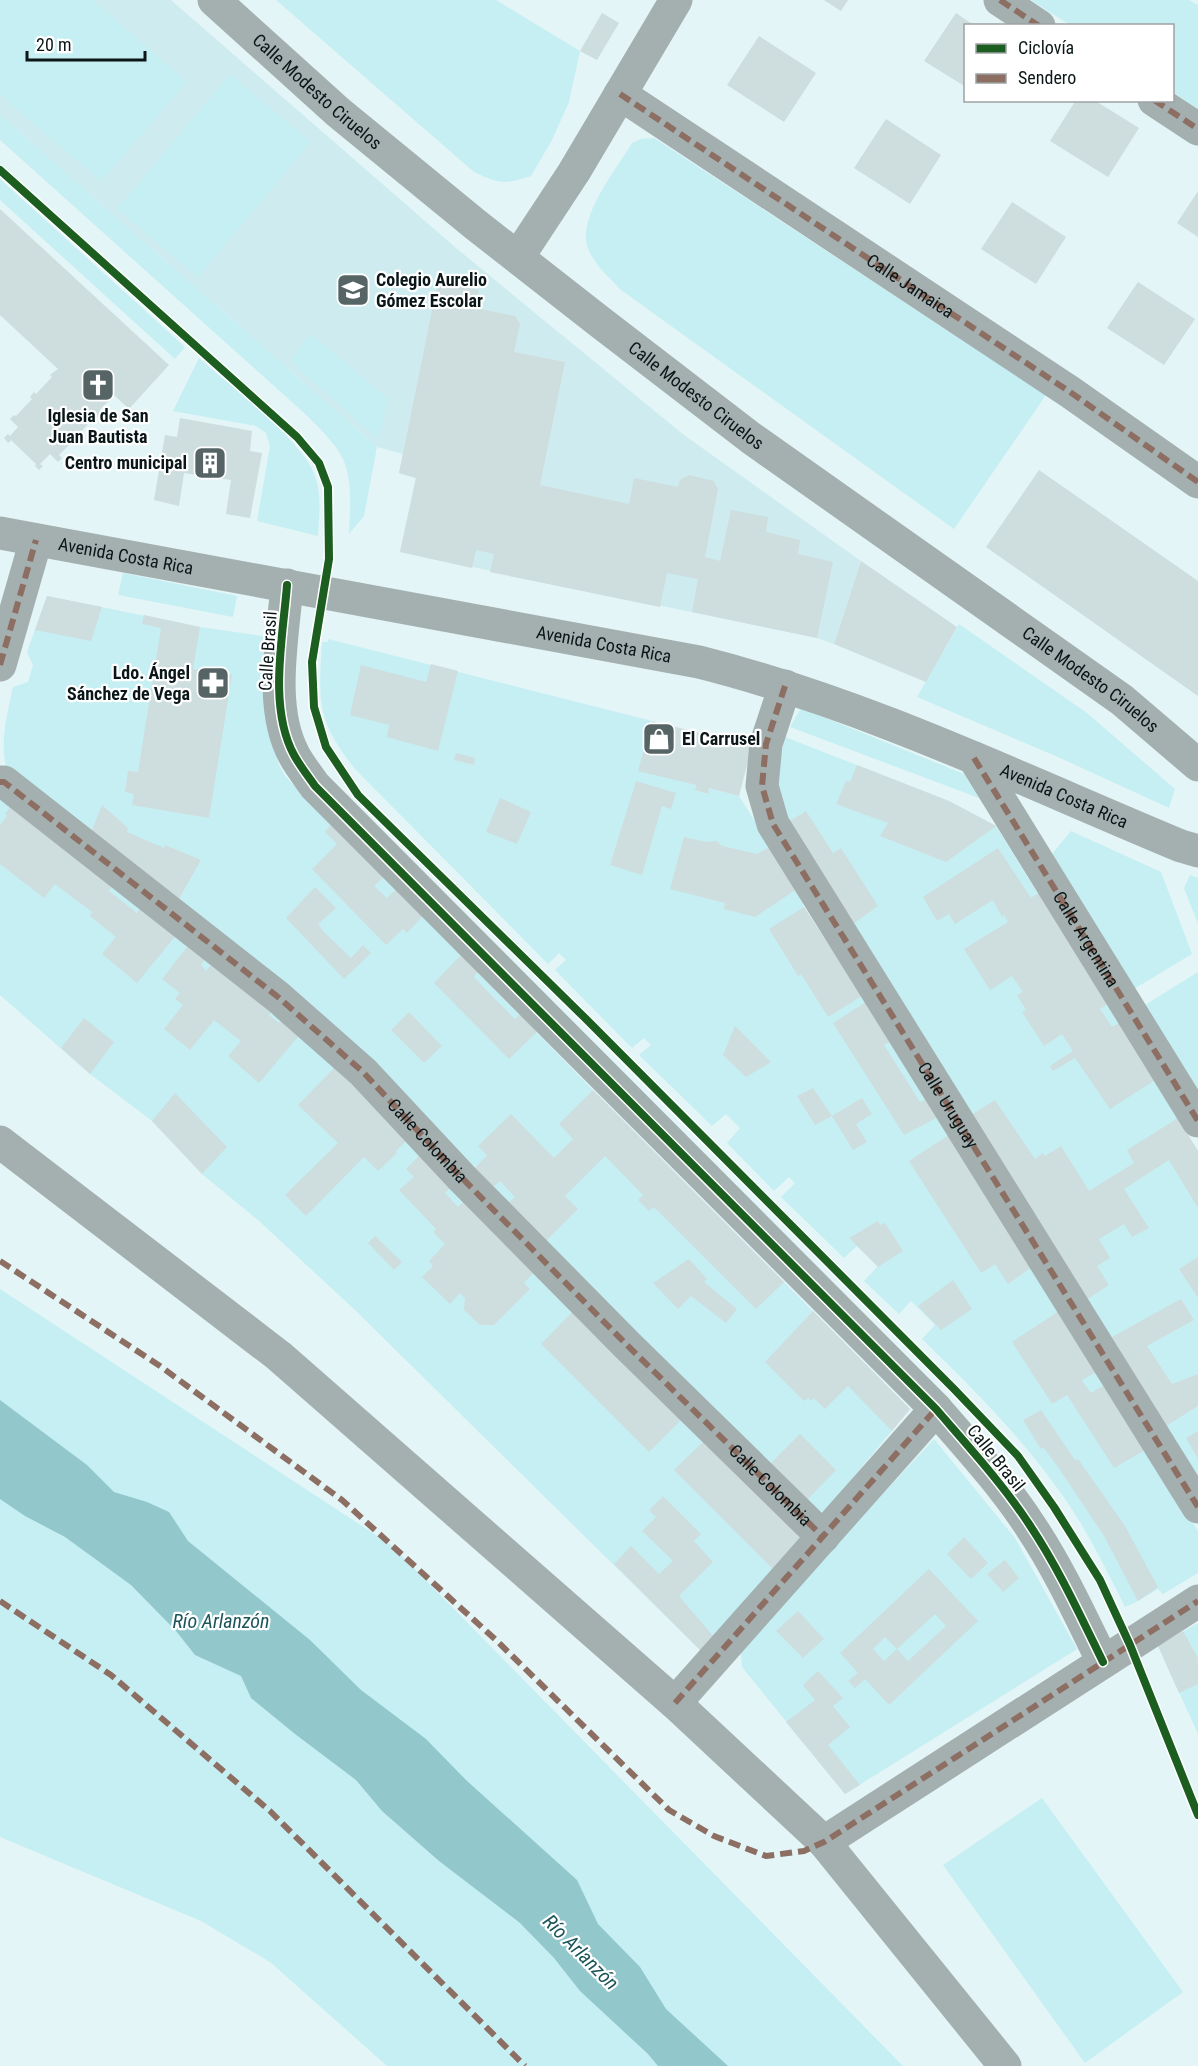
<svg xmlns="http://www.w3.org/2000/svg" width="1198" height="2066" font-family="'Roboto Condensed',sans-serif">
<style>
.built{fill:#ceecef}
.green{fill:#c6eff3}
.water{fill:#92c7cc}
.building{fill:#ceddde;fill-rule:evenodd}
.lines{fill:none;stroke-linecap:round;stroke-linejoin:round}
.street{stroke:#a4afb0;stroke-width:33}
.quiet{stroke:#8d6e63;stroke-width:6;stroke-dasharray:12 6;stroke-linecap:butt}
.cycleway-casing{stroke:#fff;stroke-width:11}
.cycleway{stroke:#1b5e20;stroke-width:8}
.labels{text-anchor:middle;stroke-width:4.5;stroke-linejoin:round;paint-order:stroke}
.street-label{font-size:18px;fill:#0a1617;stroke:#fff}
.poi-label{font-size:18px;font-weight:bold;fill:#0a1617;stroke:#fff;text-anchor:start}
.water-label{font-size:20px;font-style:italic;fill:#1b555a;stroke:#fff}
</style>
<rect width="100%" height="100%" fill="#e3f5f6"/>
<!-- built -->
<path class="built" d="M0,0H171L456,248L684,435L861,561L834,644L817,638L400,552L416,478L399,473L403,454L377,447L0,115Z"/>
<!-- green -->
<path class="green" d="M0,0H92L187,82L101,181L0,95Z
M276,0H496L580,51L569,102L552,140L531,176C503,185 500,184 474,172Z
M1031,0H1189L1198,5V109L1173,92L1172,26L1070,25Z
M230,74L311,142L198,277L117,209Z
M0,115L377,447L364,516L349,534C350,510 353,482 343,459C334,441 317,426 303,412L0,140Z
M654,138L1046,395L954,529L621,290C609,277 592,263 587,245C579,215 617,168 632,143L641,139Z
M0,179L185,347L175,359L0,200Z
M311,334L388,399L378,439L290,361Z
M199,358C230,386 302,439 315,476C322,495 319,516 318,536L257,521L270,446L266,433L256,426L173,411Z
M123,573L237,596L233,617L118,595Z
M47,596L200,627L269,637L271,704L278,763L285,776L593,1090L910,1409L825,1511L815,1512L545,1242L6,767C0,741 7,714 13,687L28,682L33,665L27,652Z
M959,624L1087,713L1175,789L1169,808L1058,757L917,697Z
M328,639L652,721L684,781L696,785L695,790L707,794L709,788L739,796L797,889L804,908L866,1002L1198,1531V1573L1163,1594L1158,1589L1138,1601L1125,1607C1109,1575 1094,1544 1075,1514C1033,1449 977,1392 922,1339L935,1325L911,1301L899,1314L864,1281L878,1266L857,1246L844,1258L781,1197L795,1183L789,1177L774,1191L727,1143L740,1128L726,1114L712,1126L639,1055L651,1045L644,1038L632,1048L555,970L566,960L559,953L548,964L355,769C342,752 328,733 323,712C318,689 321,664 322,642H328Z
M801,708L964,774L979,798L790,727Z
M785,737L949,801L996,826L1198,1151V1482L780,817L776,779Z
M6,799L316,1046L803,1544L701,1651L355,1310L259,1221L202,1174L152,1121L90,1074L0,995V800Z
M1071,831L1161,872L1192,954L1134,989L1052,854Z
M1190,875L1198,878V924L1184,888Z
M1198,972V1092L1145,1005Z
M0,1289L391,1545L903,2066H387L270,1962L201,1921L0,1837Z
M934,1439L1015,1538L1077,1649L845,1794L742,1667L741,1653L826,1555Z
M1198,1623V1734L1158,1646Z
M1042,1798L1183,1992L1085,2063L943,1865Z"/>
<!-- water -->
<path class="water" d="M0,1400L87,1465L114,1492L147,1502L169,1512L188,1541L310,1640L361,1690L426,1739L466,1780L577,1880L598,1924L640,1967L666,2009L728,2066H658L648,2054L580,1991L554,1958L520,1923L439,1861L382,1811L356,1780L295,1734L251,1698L241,1676L195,1655L176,1631L131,1585L65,1537L25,1516L0,1499Z"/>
<!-- building -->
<path class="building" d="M824,0H848L841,11Z
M602,13L619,23L597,60L580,51Z
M956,13L975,26H966V87L924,61Z
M759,36L816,73L784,122L727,85Z
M1076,100H1094L1139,128L1108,177L1050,141Z
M886,119L941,155L910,204L854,168Z
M1198,191V237L1177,223Z
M1012,202L1066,237L1036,284L981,249Z
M0,209L169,365L129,409L114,395L99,411L102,413L98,417L96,415L80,433L82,435L78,440L76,438L59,455L62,458L58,462L50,454L40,464L43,466L39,470L35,466L36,464L11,440L8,443L4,438L8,434L10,436L18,427L10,419L14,415L16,416L32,399L30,397L34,392L36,394L52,377L50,375L58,369L0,315Z
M438,281L479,290L476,308L515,316L520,324L514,352L565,362L540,485L629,504L634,478L678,487L680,480L689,475L714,481L718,489L705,557L720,561L731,510L768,517L766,532L800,540L798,554L833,562L817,638L692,612L698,579L667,573L660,607L490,572L494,554L476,550L472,568L400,552L416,478L399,473Z
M1138,282L1195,319L1164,365L1107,328Z
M180,418L252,431L250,451L262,453L250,518L226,514L231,480L184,473L179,506L154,500L165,435L177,437Z
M1039,470L1198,581V696L986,547Z
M861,561L957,627L926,682L834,644Z
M47,596L102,607L91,641L35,630Z
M144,615L200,627L193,669L232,675L209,818L132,805L134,794L125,792L128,771L138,772L161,628L142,624Z
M431,664L458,671L438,751L387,737L389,725L350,715L361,665L426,682Z
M652,721L752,746L739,796L709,788L708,794L695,790L696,785L638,771Z
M456,753L475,758L474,765L454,760Z
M857,765L949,801L996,826L946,862L880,836L888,823L836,804L846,781L850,782Z
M636,781L676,793L671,809L662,806L642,875L610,865Z
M500,798L531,812L517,844L486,832Z
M102,805L128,828L127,832L164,848L165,845L201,860L176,904L90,835Z
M11,806L114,884L109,891L137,913L142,906L178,933L137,983L102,954L116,937L90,916L92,912L55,884L44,898L0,864V825L7,816L5,814Z
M806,811L833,853L841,848L878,906L849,927L785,824Z
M331,824L384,877L374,886L387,898L396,889L423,916L407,933L403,929L386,945L312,869L337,844L325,832Z
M684,837L706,842L717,841L722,846L757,854L770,847L797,889L755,917L724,909L725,903L670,889Z
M998,848L1031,898L1039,893L1108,1004L1100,1009L1112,1027L1119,1023L1155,1080L1110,1109L1075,1058L1053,1071L1050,1066L1073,1051L1062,1034L1044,1046L1022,1012L1026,1010L1017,995L1023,992L1012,976L990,990L964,949L1008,922L1004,915L1002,917L993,900L955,924L949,914L937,921L923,897Z
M315,887L336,908L318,924L324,932L351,958L363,945L371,953L344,979L286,918Z
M804,907L862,996L828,1017L801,974L798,976L769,929Z
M190,943L207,957L201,965L206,971L213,962L273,1010L269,1015L279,1023L283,1018L301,1033L259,1083L228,1056L241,1041L214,1020L190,1050L164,1029L183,1005L175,999L180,993L162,979Z
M461,955L478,972L474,977L492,996L515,1019L520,1014L537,1032L509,1059L434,983Z
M866,1002L891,1041L884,1045L920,1102L927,1099L938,1117L904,1135L833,1023Z
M409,1012L442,1046L424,1063L391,1030Z
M84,1018L114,1042L90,1074L61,1048Z
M735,1026L771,1062L746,1077L723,1055Z
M337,1065L410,1137L396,1151L397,1153L378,1171L364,1157L306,1216L285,1195L338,1143L298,1105Z
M813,1088L832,1116L862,1098L872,1114L856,1124L867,1142L853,1150L832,1116L815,1125L797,1096Z
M593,1090L784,1282L756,1309L654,1207L649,1211L638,1200L643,1195L605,1156L565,1196L578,1209L545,1242L507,1204L515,1197L500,1181L492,1188L474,1169L487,1155L478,1146L511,1114L554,1158L573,1139L559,1124Z
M175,1093L227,1147L202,1174L152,1121Z
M995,1100L1035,1159L1043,1153L1045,1156L1061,1146L1089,1191L1134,1163L1127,1150L1178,1118L1198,1151V1208L1169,1160L1124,1189L1149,1228L1132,1237L1124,1224L1099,1239L1110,1258L1097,1266L1109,1285L1083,1302L968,1117Z
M949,1135L1032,1267L1008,1284L995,1264L981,1273L909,1161Z
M424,1151L455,1183L445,1193L458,1207L468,1197L539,1267L524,1283L530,1289L494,1325H480L464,1310L465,1298L460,1293L450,1304L422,1277L433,1266L429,1261L445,1244L433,1232L436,1229L399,1190L414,1177L406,1169Z
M878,1221L880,1225L885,1223L903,1251L878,1267L849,1238Z
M375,1236L402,1262L394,1270L368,1243Z
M1198,1257V1298L1179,1269Z
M689,1259L707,1279L704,1282L737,1309L726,1323L691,1296L678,1309L653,1283Z
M953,1280L972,1309L941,1330L918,1306Z
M1181,1299L1194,1320L1147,1346L1172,1384L1198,1374V1406L1163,1428L1112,1337Z
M577,1307L685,1416L649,1452L541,1344Z
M813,1311L910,1409L892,1431L848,1386L825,1409L814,1398L811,1401L808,1398L804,1401L765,1362Z
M1059,1311L1098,1371L1082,1380L1085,1385L1091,1393L1106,1384L1147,1449L1114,1468L1067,1395L1052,1404L1012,1342Z
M1041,1410L1075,1460L1078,1459L1125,1526L1158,1587L1138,1601L1104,1536L1058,1467L1043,1447L1041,1449L1023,1420Z
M1198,1431V1459L1186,1438Z
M800,1434L836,1470L805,1502L768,1466Z
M707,1438L800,1530L803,1544L776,1572L674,1470Z
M663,1496L701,1534L694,1541L713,1562L679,1596L714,1637L701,1651L614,1564L631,1546L659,1574L673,1561L642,1531L656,1517L649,1510Z
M964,1537L988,1563L971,1579L947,1554Z
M1005,1560L1019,1578L1003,1592L987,1574Z
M929,1569L978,1621L889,1705L865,1679L855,1688L848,1681L858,1673L840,1653ZM935,1614L946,1626L908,1661L897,1649ZM885,1637L897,1649L884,1661L873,1649Z
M798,1611L824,1639L803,1658L776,1631Z
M1183,1631L1198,1658V1684L1179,1693L1158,1646Z
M818,1671L843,1698L833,1706L850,1727L828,1745L860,1785L845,1794L786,1722L815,1700L803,1685Z"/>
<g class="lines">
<!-- street -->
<g class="street">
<path id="s1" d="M214,0L338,112L476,225L600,322L751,438L1122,700L1198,765"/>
<path d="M1000,0L1039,26"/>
<path d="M620,94L1070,392L1198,482"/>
<path d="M1154,100L1198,129"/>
<path d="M518,257L574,172L676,0"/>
<path id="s2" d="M0,533L699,662C866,704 1022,780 1181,846L1198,851"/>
<path d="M287,585C283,637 268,707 294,755C300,766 308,776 315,786L936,1409C968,1446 1002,1483 1029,1524C1058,1567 1080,1615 1103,1662"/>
<path d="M0,665L36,540"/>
<path id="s3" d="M785,686L766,744L762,786L773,824L1198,1507"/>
<path d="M974,758L1198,1121"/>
<path id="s4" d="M0,782H4L278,997L363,1072L462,1178L627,1345L823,1537"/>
<path d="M0,1142L279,1356L675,1703L824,1842L1005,2066"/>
<path d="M675,1703L936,1409"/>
<path d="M824,1842L1198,1601"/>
</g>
<!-- quiet -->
<g class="quiet">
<path d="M1000,0L1039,26"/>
<path id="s5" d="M620,94L1070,392L1198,482"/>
<path d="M1154,100L1198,129"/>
<path d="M0,665L36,540"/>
<path d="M785,686L766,744L762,786L773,824L1198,1507"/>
<path id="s6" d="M974,758L1198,1121"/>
<path d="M0,782H4L278,997L363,1072L462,1178L627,1345L823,1537"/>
<path d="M0,1261L160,1366L342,1500L496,1640L669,1810L714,1836L766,1856L804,1851L824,1842L1198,1601"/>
<path d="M0,1601L111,1675L270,1811L525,2066"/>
<path d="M675,1703L936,1409"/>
</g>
<!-- cycleway casing -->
<g class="cycleway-casing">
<path id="cycleway" d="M0,170L297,437L319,463L328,487L329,559L312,662L314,707L326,747L358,795L584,1017L954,1389L1018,1456L1054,1507L1100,1580L1130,1645L1198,1815
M287,585C283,637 268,707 294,755C300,766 308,776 315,786L936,1409C968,1446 1002,1483 1029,1524C1058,1567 1080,1615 1103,1662"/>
</g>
<!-- cycleway -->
<use href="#cycleway" class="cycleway"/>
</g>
<!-- icons -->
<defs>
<g id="school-square" transform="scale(1.725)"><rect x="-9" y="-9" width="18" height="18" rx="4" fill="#566465" stroke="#fff"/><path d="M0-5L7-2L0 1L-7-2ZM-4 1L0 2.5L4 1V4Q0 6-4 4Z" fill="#fff"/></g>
<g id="church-square" transform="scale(1.725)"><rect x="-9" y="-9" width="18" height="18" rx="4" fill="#566465" stroke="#fff"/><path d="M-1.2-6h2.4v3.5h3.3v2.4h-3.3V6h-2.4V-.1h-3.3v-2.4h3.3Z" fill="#fff"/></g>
<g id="building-square" transform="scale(1.725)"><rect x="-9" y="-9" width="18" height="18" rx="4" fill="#566465" stroke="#fff"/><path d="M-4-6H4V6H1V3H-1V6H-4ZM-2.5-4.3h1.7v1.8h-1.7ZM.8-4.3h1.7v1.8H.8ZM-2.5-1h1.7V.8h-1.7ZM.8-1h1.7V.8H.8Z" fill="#fff"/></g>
<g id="pharmacy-square" transform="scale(1.725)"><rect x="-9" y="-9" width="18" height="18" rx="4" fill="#566465" stroke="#fff"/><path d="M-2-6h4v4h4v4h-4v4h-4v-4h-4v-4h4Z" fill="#fff"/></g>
<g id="shop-square" transform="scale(1.725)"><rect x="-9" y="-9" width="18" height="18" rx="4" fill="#566465" stroke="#fff"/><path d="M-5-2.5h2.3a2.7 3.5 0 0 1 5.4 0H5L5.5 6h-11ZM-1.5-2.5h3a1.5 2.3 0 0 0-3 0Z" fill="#fff"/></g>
</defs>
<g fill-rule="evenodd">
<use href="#school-square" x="353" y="290"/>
<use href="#church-square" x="98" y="385"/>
<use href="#building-square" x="210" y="463"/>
<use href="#pharmacy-square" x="213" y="683"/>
<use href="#shop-square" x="659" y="739"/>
</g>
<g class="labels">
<!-- street labels -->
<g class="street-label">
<text dy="6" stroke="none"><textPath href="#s1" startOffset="138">Calle Modesto Ciruelos</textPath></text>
<text dy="6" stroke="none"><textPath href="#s5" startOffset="348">Calle Jamaica</textPath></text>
<text dy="6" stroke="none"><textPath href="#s1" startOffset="624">Calle Modesto Ciruelos</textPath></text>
<text dy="6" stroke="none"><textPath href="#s2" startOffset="128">Avenida Costa Rica</textPath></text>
<text dy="6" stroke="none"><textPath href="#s2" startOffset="614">Avenida Costa Rica</textPath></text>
<text transform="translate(268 651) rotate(-86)" y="6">Calle Brasil</text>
<text dy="6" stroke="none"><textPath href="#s1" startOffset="1110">Calle Modesto Ciruelos</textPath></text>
<text dy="6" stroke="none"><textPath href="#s2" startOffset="1100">Avenida Costa Rica</textPath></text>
<text dy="6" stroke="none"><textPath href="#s6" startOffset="213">Calle Argentina</textPath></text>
<text dy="6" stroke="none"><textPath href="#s3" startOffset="474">Calle Uruguay</textPath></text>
<text dy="6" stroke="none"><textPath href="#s4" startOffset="560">Calle Colombia</textPath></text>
<text transform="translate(996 1458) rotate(51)" y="6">Calle Brasil</text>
<text dy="6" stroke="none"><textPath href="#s4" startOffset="1046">Calle Colombia</textPath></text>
</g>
<!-- poi labels -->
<g class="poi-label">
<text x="376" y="286">Colegio Aurelio<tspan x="376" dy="21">Gómez Escolar</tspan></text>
<text x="98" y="422" text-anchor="middle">Iglesia de San<tspan x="98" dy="21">Juan Bautista</tspan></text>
<text x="187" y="469" text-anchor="end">Centro municipal</text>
<text x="190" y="679" text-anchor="end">Ldo. Ángel<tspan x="190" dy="21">Sánchez de Vega</tspan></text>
<text x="682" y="745">El Carrusel</text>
</g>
<!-- water labels -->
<g class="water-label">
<text x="221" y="1628">Río Arlanzón</text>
<text transform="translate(581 1952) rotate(45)" y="7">Río Arlanzón</text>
</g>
</g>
<!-- legend -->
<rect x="964" y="24" width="210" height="78" fill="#ffffff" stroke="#9da2a2" stroke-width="1.5"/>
<rect x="976" y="44" width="30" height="9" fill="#1b5e20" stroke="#9da2a2" stroke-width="1.5"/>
<text x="1018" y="54" font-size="18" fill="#0a1617">Ciclovía</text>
<rect x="976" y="74" width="30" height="9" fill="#8d6e63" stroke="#9da2a2" stroke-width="1.5"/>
<text x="1018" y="84" font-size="18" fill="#0a1617">Sendero</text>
<!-- scale -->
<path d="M27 51v9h118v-9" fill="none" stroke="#0a1617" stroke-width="3"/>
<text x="36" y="51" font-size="18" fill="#0a1617" stroke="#ffffff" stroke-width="4.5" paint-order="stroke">20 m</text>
</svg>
